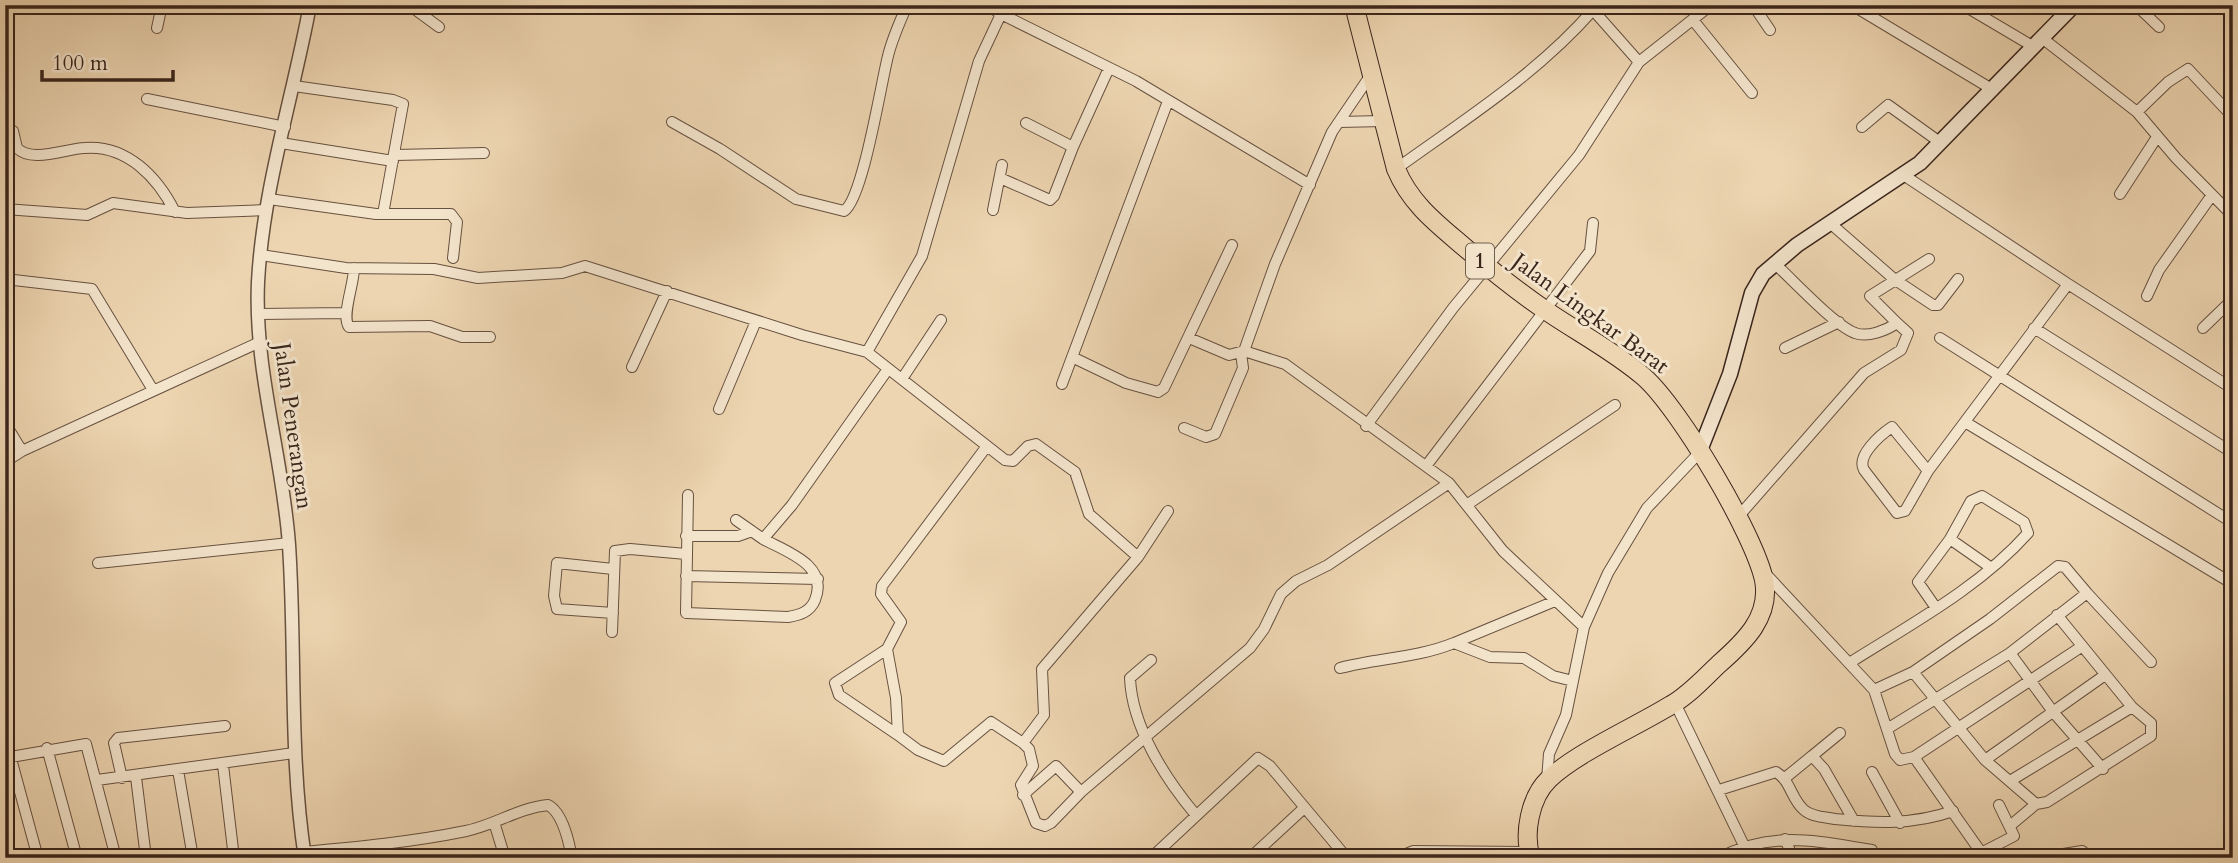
<svg xmlns="http://www.w3.org/2000/svg" width="2238" height="863" font-family="Cardo,serif">
<style>
.lines{fill:none;stroke-linecap:round;stroke-linejoin:round}
.minor-casing{stroke:#675140;stroke-width:12}
.tertiary-casing{stroke:#675140;stroke-width:15}
.secondary-casing{stroke:#3a251b;stroke-width:17}
.trunk-casing{stroke:#3a251b;stroke-width:20}
.minor{stroke:#f3e4cc;stroke-width:10}
.tertiary{stroke:#f3e4cc;stroke-width:12}
.secondary{stroke:#f3e4cc;stroke-width:14}
.trunk{stroke:#edd5b1;stroke-width:18}
.labels{text-anchor:middle;stroke-width:6;stroke-linejoin:round;paint-order:stroke}
.shield{fill:#f3e4cc;stroke:#725e50;stroke-width:2}
.shield-label{font-size:21px;font-weight:bold;fill:#3a251b}
.street-label{font-size:23px;fill:#3a251b;stroke:#f3e4cc}
</style>
<rect width="100%" height="100%" fill="#edd5b1"/>
<filter id="stains"><feTurbulence type="fractalNoise" baseFrequency=".00286" numOctaves="4"/><feColorMatrix values="0 0 0 0 .2 0 0 0 0 .09 0 0 0 0 .02 0 0 0 .5 -.17"/></filter>
<radialGradient id="worn" r=".72"><stop offset=".6" stop-color="#630" stop-opacity="0"/><stop offset="1" stop-color="#630" stop-opacity=".3"/></radialGradient>
<g class="lines">
<!-- minor casing -->
<g class="minor-casing">
<path id="minor" d="M409,5L439,27
M987,5L1001,14
M1753,5L1770,30
M1852,5L1990,88
M1963,5L2034,47
M2136,5L2159,27
M1693,20L1752,93
M157,28L162,5
M2042,38L2137,112L2176,158L2233,216
M294,86L393,100L403,104L383,214
M147,99L285,127
M2137,112L2168,82L2188,69L2233,117
M672,122L720,149L796,199L844,211C863,199 881,83 888,56C892,39 900,22 907,5
M1339,122L1383,121
M1026,123L1073,147L1109,68
M1862,127L1888,105L1941,143
M13,131L17,148C31,163 65,149 84,148C127,144 158,178 175,212
M281,143L393,161
M395,155L484,153
M1396,169C1464,120 1537,74 1593,10L1639,62
M1905,176L2068,284L2233,389
M1000,178L1050,200L1054,196L1073,147
M2120,194L2157,137
M269,199L376,214H451L457,222L453,258
M5,209L87,215L113,203L187,213L267,210
M993,210L1002,165
M1830,223L1894,279L1933,305H1938L1958,279
M261,255L346,268L434,269L478,278L562,273L585,266L802,335L867,352L922,256L979,61L1001,14L1136,81L1310,185
M1774,263C1792,279 1835,326 1855,333C1868,338 1887,330 1897,323L1870,296L1929,259
M354,268C354,285 341,316 349,327L430,326L462,337H490
M5,279L92,289L153,390
M2147,296L2159,270L2212,195
M259,314L346,313
M2034,328L2233,453
M2203,328L2233,299
M1189,338L1229,355L1244,351L1285,364L1449,483L1503,551L1584,627
M1940,338L2225,518H2233
M1785,348L1839,322
M1244,351L1275,264L1332,132L1370,76
M867,352L1005,460L1013,461L1028,446L1036,444L1075,472L1089,514L1138,557
M1072,357L1126,383L1158,392L1164,388L1232,245
M632,367L667,291
M902,379L941,320
M1062,384L1168,101
M719,409L756,321
M1965,422L2233,584
M5,423L22,451
M1366,426L1453,308L1579,155L1639,62L1711,5
M1184,428L1206,437L1215,434L1243,368L1241,353
M987,446L882,586L881,594L901,622L887,649L896,698L898,735L918,750L944,761L991,722L1023,743
M5,462L22,451L260,342
M1426,466L1590,251L1593,223
M1928,471L1892,427C1880,435 1856,456 1864,470L1897,513L1905,511L1928,471L2068,284
M688,495L686,613L788,617C800,615 810,612 815,600C829,565 787,552 763,539
M1468,504L1615,405
M1168,511L1138,557L1042,669L1044,715L1023,743L1029,749L1033,766L1021,785L1036,823L1045,826L1051,823L1081,792L1250,648L1264,629L1281,594L1296,581L1328,565L1449,483
M1738,517L1864,373L1901,350L1908,333L1897,323
M736,520L763,539L792,505L888,369
M686,536H738L752,531
M1950,539L1990,567
M98,563L289,543
M613,569L557,563L554,596L557,609L613,613
M1764,572L1874,690L1913,672L1990,619L2058,566L2065,567L2087,593
M686,576L818,579
M612,632L615,551L630,549L686,554
M1454,643L1555,601
M887,649L835,683L839,695L898,735
M2010,653L2054,713L2103,769
M1151,660L1130,678C1132,727 1165,778 1195,814
M1851,662C1911,624 1980,587 2028,533L2024,522L1982,496L1971,501L1950,539L1918,582L1936,608
M1340,668C1378,658 1417,658 1454,643L1490,657L1524,658L1553,676L1573,681
M1913,672L1985,760L2036,804
M1874,690L1895,754L1900,760L1914,757L1985,858
M1675,703L1750,858
M1887,729L2010,653L2087,593L2151,662
M47,748L77,858
M10,755L38,858
M1812,756L1840,733
M1914,757L2081,647
M5,758L86,744L116,858
M1985,760L2105,675
M223,765L234,858
M178,770L193,858
M1872,772L1900,823
M136,777L146,858
M122,778L114,743L118,738L225,726
M1785,778L1812,756L1824,769L1854,821
M97,780L294,753
M1547,780L1549,754L1566,715L1584,627L1608,573L1647,508L1699,453
M2010,781L2132,707
M1719,790L1776,772C1791,781 1791,799 1804,810C1812,817 1825,817 1835,819C1876,823 1913,825 1953,811
M1023,795L1056,766L1081,792
M494,822L505,858
M2011,825L2036,804L2047,802L2151,736V723L2132,707L2057,615
M1785,839L1793,858
M385,845L388,858
M304,852C358,847 412,842 466,831C495,825 518,808 548,805C563,813 569,842 572,858
M1983,852L2014,836L1999,805
M1151,858L1258,758L1270,766L1347,858
M1250,858L1303,809
M1396,858L1413,851L1529,852
M1719,858C1772,830 1815,841 1872,850
M2039,858L2082,851L2091,858"/>
</g>
<!-- tertiary casing -->
<g class="tertiary-casing">
<path id="tertiary" d="M305,858C289,754 296,650 289,545C283,457 254,371 258,282C263,188 293,97 310,5"/>
</g>
<!-- secondary casing -->
<g class="secondary-casing">
<path id="secondary" d="M1699,453L1730,374L1752,293L1763,274L1797,245L1920,163L2074,5"/>
</g>
<!-- trunk casing -->
<g class="trunk-casing">
<path id="trunk" d="M1354,5L1396,169C1409,200 1431,219 1456,240C1486,266 1515,290 1548,312C1579,333 1615,352 1644,377C1680,409 1754,534 1764,580C1771,617 1744,642 1719,664C1704,678 1689,695 1671,705C1637,726 1576,753 1549,779C1530,797 1523,834 1531,858"/>
</g>
<!-- minor -->
<use href="#minor" class="minor"/>
<!-- tertiary -->
<use href="#tertiary" class="tertiary"/>
<!-- secondary -->
<use href="#secondary" class="secondary"/>
<!-- trunk -->
<use href="#trunk" class="trunk"/>
</g>
<g class="labels">
<!-- shield labels -->
<rect class="shield" x="1466" y="243.5" width="28" height="35" rx="5"/>
<g class="shield-label">
<text x="1480" y="268">1</text>
</g>
<!-- street labels -->
<g class="street-label">
<text transform="translate(1591 313) rotate(36)" y="8">Jalan Lingkar Barat</text>
<text transform="translate(294 426) rotate(82)" y="8">Jalan Penerangan</text>
</g>
</g>
<!-- margin -->
<rect width="2238" height="863" fill="none" stroke="#edd5b1" stroke-width="28"/>
<rect x="7" y="7" width="2224" height="849" fill="none" stroke="#3a251b" stroke-width="3.5"/>
<rect x="14" y="14" width="2210" height="835" fill="none" stroke="#3a251b" stroke-width="2"/>
<!-- scale -->
<path d="M42 70v10h131v-10" fill="none" stroke="#3a251b" stroke-width="3.5"/>
<text x="52" y="70" font-size="21" fill="#3a251b" stroke="#f3e4cc" stroke-width="5" paint-order="stroke">100 m</text>
<rect width="100%" height="100%" filter="url(#stains)"/>
<rect width="100%" height="100%" fill="url(#worn)"/>
</svg>
